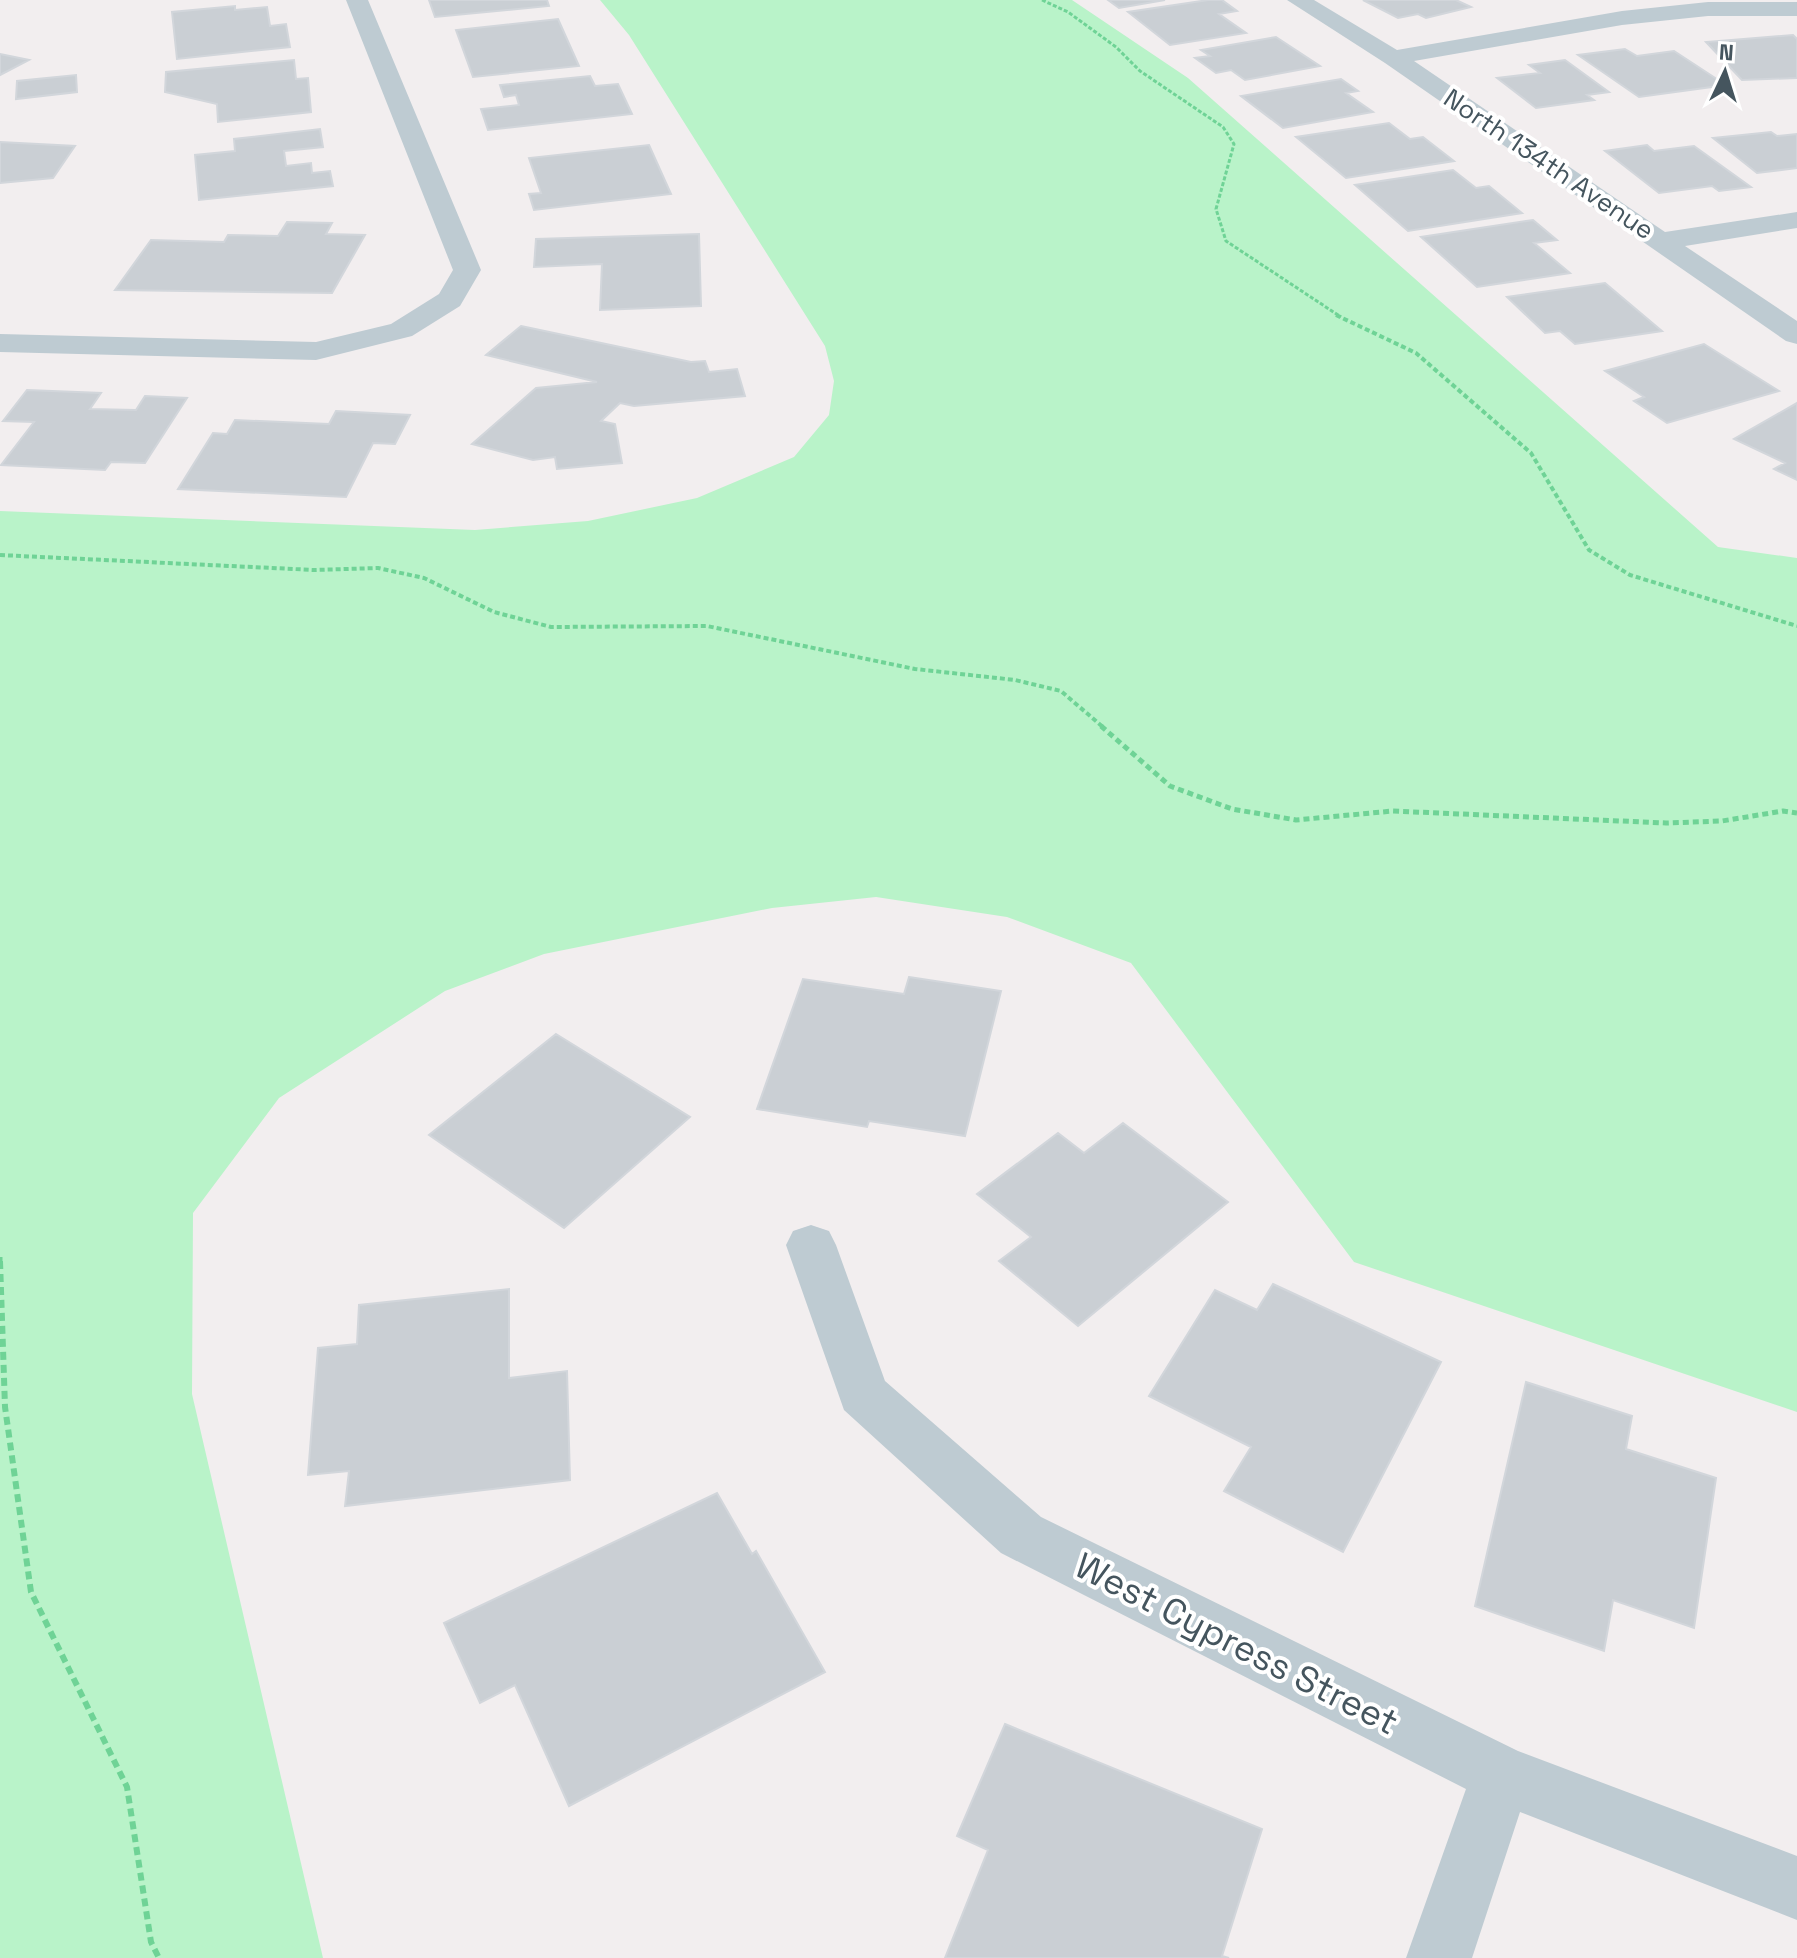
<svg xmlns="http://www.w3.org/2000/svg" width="1797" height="1958" font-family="'Space Grotesk',sans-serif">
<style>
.green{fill:#b9f3c9}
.building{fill:#cacfd4;stroke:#d2d6db;stroke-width:2}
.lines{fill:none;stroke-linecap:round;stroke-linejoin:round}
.path-far3{stroke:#6fd396;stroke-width:3;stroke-dasharray:4 2;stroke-linecap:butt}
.path-far2{stroke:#6fd396;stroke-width:4;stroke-dasharray:5 3;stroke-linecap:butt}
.path-far1{stroke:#6fd396;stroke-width:5;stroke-dasharray:6 4;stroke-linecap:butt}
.path{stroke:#6fd396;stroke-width:6;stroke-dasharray:8 5;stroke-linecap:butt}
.minor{fill:#becbd2;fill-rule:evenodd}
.labels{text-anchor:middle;stroke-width:8;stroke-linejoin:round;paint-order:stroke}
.far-street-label{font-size:26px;fill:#45555e;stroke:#fff}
.near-street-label{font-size:36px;fill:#45555e;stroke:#fff}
</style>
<rect width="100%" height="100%" fill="#f2eeef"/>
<!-- green -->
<path class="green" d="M600,0H1072L1188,78L1718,547L1797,558V1412L1354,1262L1131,963L1007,917L876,897L772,908L544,954L445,991L279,1098L193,1213L192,1394L323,1958H0V511L475,530L588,521L697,498L794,457L829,415L834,381L825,346L629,35Z"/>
<!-- building -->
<path class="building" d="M429,0H547L549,6L435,17Z
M1108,0H1165L1119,8Z
M1208,0H1222L1237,11L1219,14L1246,33L1170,45L1128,12Z
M1363,0H1456L1471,7L1426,18L1418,14L1398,18Z
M235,6V10L267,7L270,26L286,24L290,47L177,59L172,12Z
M558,19L579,66L473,77L456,30Z
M1793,35L1797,39V78L1742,80L1706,42Z
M1276,37L1320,66L1245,80L1231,70L1216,73L1195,58L1210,56L1201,50Z
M1625,49L1637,56L1674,51L1726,85L1639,97L1578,55Z
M0,54L29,60L0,75Z
M294,60L296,79L308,78L311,112L218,122L217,104L165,92L166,72Z
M1565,60L1609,92L1587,95L1594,100L1536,108L1497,78L1540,73L1529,65Z
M76,75L77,92L16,99L17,81Z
M590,76L595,86L618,84L632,114L488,130L481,109L519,105L516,95L504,97L500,85Z
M1341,79L1358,91L1346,93L1373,112L1283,128L1241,96Z
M1389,123L1410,139L1423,137L1454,161L1346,178L1296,137Z
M320,129L323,147L284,151L286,166L311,163L312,173L330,171L333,186L199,200L195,155L235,151L234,139Z
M1771,132L1777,136L1797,134V168L1757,173L1713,138Z
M0,142L75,146L53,178L0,183Z
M649,145L671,194L534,210L529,194L541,193L529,158Z
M1647,145L1654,151L1694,146L1751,187L1719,191L1712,186L1659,193L1605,151Z
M1453,170L1476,188L1489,186L1522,213L1408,231L1355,185Z
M1533,220L1557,240L1534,243L1570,273L1477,287L1421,237Z
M287,222L332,223L326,234L365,235L332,293L115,290L151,240L224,242L228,235L278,236Z
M699,234L701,306L600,310L602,264L534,267L536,239Z
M1605,283L1662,331L1575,344L1560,331L1545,333L1507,297Z
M521,326L691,362L705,361L709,372L737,369L745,396L634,406L620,403L601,421L615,424L622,463L557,469L555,457L533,460L472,444L536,388L597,382L486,355Z
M1704,344L1779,391L1667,423L1634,401L1644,397L1605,371Z
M27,390L101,393L90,409L136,410L145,396L187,398L145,463L111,462L105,470L1,465L34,422L3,421Z
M1797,403V480L1774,469L1785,463L1734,439Z
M336,411L410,415L395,444L373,443L346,497L178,489L213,433L227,434L235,420L329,424Z
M909,977L1001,991L965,1136L869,1121L867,1127L757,1109L803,979L904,994Z
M556,1034L690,1117L564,1228L429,1135Z
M1123,1123L1228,1202L1078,1326L999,1261L1031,1237L977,1194L1058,1133L1084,1153Z
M1273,1284L1441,1362L1343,1552L1224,1491L1251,1447L1149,1396L1215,1290L1257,1310Z
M509,1289V1378L567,1371L570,1480L345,1506L349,1471L308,1475L318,1348L357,1344L359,1305Z
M1526,1382L1632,1416L1626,1449L1716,1478L1694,1628L1613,1600L1604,1651L1475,1606Z
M717,1493L752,1554L756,1551L825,1672L569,1806L515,1685L480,1703L444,1623Z
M1005,1724L1262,1829L1222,1956L1229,1958H945L988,1850L957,1836Z"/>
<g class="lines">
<!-- path-far3 -->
<path class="path-far3" d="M1042,0L1068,12L1116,47L1140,71L1223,127L1234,144L1216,209L1226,241L1341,317"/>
<!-- path-far2 -->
<path class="path-far2" d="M1336,315L1416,353L1531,453L1589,550L1630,575L1797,626
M0,555L314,570L378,568L424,578L494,612L551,627L707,626L915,669L1015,680L1061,691L1104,728"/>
<!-- path-far1 -->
<path class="path-far1" d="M1101,726L1170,786L1232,809L1296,820L1393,811L1666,823L1722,821L1783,811L1797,813
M0,1257V1263"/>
<!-- path -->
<path class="path" d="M0,1261L5,1407L31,1592L127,1787L151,1942L159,1958"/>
<!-- minor -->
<path class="minor" d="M346,0H368L481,270L460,306L412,336L316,360L0,352V334L316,342L391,324L439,294L453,270Z
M1287,0H1314L1397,50L1622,11L1708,2H1797V16H1708L1622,25L1414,61L1665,232L1797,212V228L1685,246L1797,321V344L1786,341L1385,63Z
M811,1225L829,1231L836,1245L885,1381L1041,1517L1518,1751L1797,1856V1920L1520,1812L1472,1958H1406L1466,1789L1001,1553L844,1410L786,1245L793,1231Z"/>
</g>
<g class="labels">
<!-- far-street labels -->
<g class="far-street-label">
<text transform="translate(1549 164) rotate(34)" y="9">North 134th Avenue</text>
</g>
<!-- near-street labels -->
<g class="near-street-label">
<text transform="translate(1237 1643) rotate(27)" y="13">West Cypress Street</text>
</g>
</g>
<!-- north arrow -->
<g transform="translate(1725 72) rotate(4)" stroke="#ffffff" stroke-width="6" paint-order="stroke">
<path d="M0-6L14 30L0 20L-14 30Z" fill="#45555e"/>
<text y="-12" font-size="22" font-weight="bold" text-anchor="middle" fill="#45555e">N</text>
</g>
</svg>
